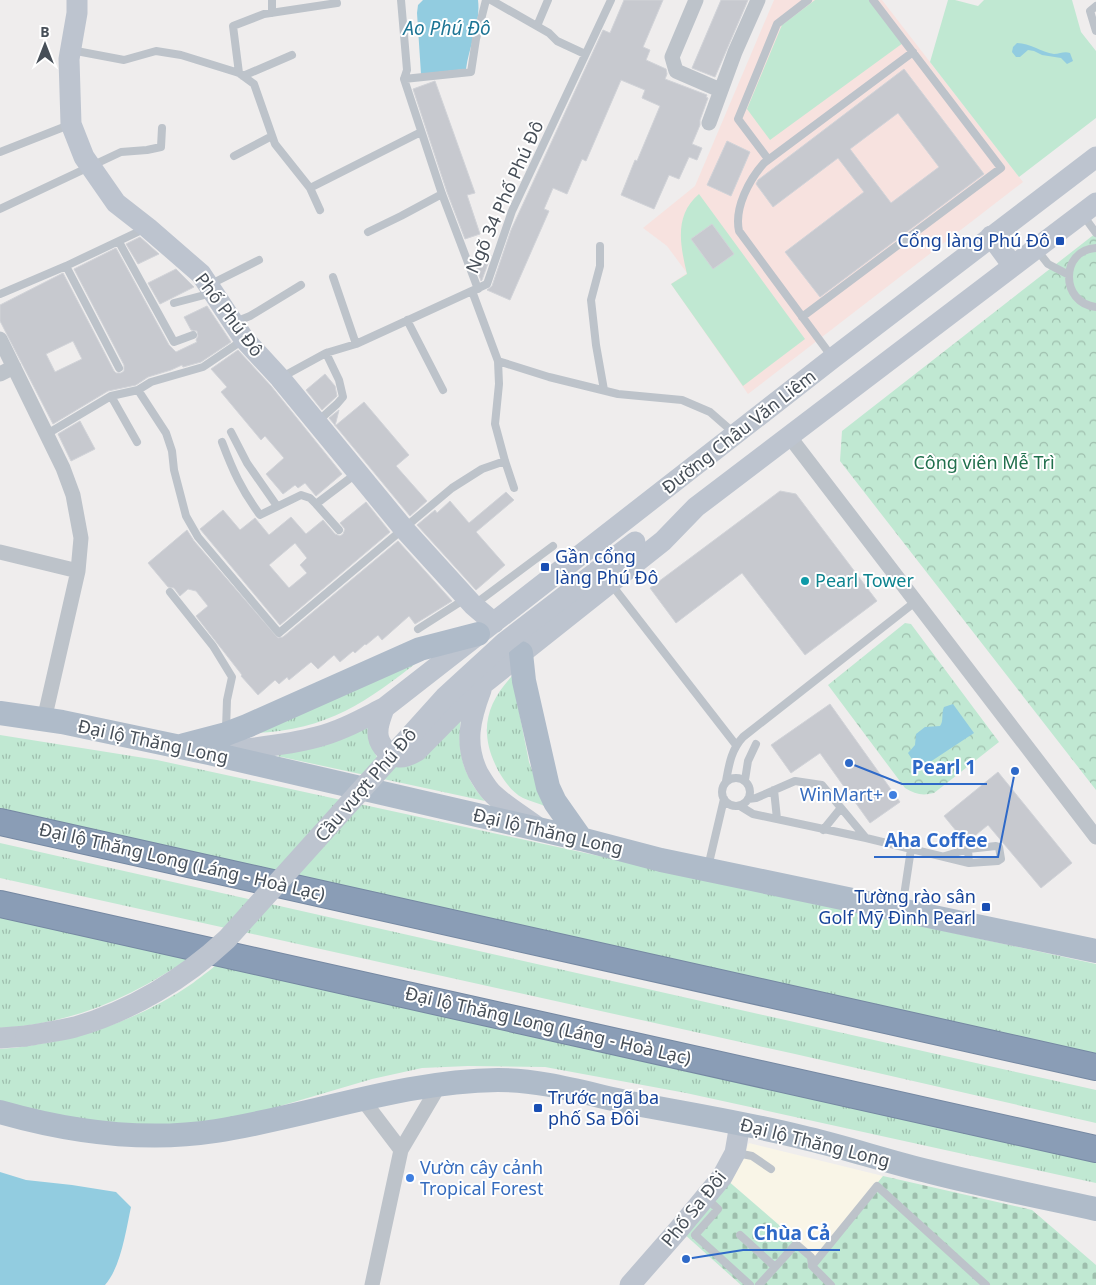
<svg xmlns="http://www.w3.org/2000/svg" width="1096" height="1285" font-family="'Noto Sans',sans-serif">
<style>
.commercial{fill:#f9f5e7}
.medical{fill:#f7e2df}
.grass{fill:url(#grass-tufts)}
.cemetery{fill:url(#cemetery-stones)}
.park{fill:url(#park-crowns)}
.garden{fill:#c0e8d2}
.water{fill:#92cce0}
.building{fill:#c7c9cf;stroke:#d1d3d8;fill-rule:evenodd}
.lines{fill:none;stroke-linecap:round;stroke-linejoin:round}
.highway-casing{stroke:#7588a2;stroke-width:28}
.lane{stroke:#bdc3ca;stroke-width:8}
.street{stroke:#bdc3ca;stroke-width:15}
.secondary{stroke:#bdc4cf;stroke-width:21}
.primary{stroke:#afbbc9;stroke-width:24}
.highway{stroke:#8a9db6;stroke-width:26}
.secondary-bridge{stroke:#bdc4cf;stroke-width:21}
.transit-dot{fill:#1a4fb4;stroke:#fff;stroke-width:2}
.culture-dot{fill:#0f9aa8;stroke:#fff;stroke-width:2}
.shop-dot{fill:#3f7fe0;stroke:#fff;stroke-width:2}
.labels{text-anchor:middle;stroke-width:4;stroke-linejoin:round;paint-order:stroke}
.street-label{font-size:18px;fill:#474f58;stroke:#fff}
.transit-label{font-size:18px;fill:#164399;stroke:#fff;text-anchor:end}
.park-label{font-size:18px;fill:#21704d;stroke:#fff}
.culture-label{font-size:18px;fill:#0d838f;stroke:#fff;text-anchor:start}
.shop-label{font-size:18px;fill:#366cbe;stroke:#fff;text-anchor:end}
.water-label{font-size:19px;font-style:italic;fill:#1d7595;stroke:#fff}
.leader{fill:none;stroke:#2e69c8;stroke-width:2}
.callout-dot{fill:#2e69c8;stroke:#fff;stroke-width:2}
.callout-label{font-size:19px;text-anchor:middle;font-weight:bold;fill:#2e69c8;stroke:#fff;stroke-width:4;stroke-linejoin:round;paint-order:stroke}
</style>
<defs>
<pattern id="grass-tufts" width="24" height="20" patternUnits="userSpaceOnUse" patternTransform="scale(1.25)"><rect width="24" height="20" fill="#c0e8d2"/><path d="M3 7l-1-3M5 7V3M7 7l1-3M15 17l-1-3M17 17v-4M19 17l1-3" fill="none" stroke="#9ebead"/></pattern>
<pattern id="cemetery-stones" width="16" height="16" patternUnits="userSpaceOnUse" patternTransform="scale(1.25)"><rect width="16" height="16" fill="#c0e8d2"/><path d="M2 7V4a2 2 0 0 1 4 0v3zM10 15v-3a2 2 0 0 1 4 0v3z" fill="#9ebead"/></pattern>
<pattern id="park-crowns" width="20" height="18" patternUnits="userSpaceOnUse" patternTransform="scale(1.25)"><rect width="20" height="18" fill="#c0e8d2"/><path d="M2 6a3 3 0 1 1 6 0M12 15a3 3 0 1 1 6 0" fill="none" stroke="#9ebead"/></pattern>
</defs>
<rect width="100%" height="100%" fill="#efeded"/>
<!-- commercial -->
<path class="commercial" d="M749,1143L883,1176L817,1258L727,1180L740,1162Z"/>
<!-- medical -->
<path class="medical" d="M774,0H882L1023,182L748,394L671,284L687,273L667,246L643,228L695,186Z"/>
<!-- grass -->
<path class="grass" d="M421,659C367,702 328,730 255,733Z
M512,676L529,762L545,806C538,803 529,801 523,798C512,792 505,782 499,772C479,735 484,706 512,676Z
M461,717C457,751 462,775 485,801L277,756L372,722C372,737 371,750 380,762Z
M0,735L157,760L1096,964V1062L0,808Z
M0,843L1096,1090V1123L795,1054L0,878Z
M0,915L195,954C136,996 73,1024 0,1028Z
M222,959L1096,1159V1183L686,1093L545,1067L468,1066L422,1068L372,1079L250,1115L190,1125L127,1126L0,1105V1049C67,1044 137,1022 193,983C203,975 214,968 222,959Z"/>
<!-- cemetery -->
<path class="cemetery" d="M883,1176L1032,1210L1096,1265V1285H741L683,1233L727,1180L817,1258Z"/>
<!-- park -->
<path class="park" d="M1096,233V790L840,461L842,431Z
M905,623L911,624L999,742L934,793C922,796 915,794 905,788L828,685Z"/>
<!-- garden -->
<path class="garden" d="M815,0H870L903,43L770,140L747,109L782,25Z
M948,0H955L978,6L984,0H1072L1081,32L1096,51V118L1019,177L930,62Z
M699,194L805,339L743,386L671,284L687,274C680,245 674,215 699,194Z"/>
<!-- water -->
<path class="water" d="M423,0H478C481,24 469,46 466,69L421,74L417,13L418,5Z
M1017,43C1030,43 1041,52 1054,54C1060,54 1064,51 1070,53L1073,61L1067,64L1061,58L1042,55L1034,51L1028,50L1020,57H1016L1012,52L1013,47Z
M953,704L974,733L927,764L919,766L915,764L908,753L915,745L916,734L925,727L940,726C944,721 941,714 944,707Z
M0,1172L26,1180L72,1185L116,1192L131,1207C126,1230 121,1267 105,1285H0Z"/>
<!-- building -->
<path class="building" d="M624,0H663L643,47L650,50L646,60L666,69L667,74L665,79L707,95L706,97L708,98L700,120V125L692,144L702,148L697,160L689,157L679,179L669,175L654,209L621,195L635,160L637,161L660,106L642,98L645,90L621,80L586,161L582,159L567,194L553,188L544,209L549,211L510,300L487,290L492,286L511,230L523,204L603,30L610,33Z
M721,0H748L715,77L692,68Z
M904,69L984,174L820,297L785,252L864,192L838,158L773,207L756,184L758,180ZM898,113L939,167L891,203L850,149Z
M435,81L475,193L467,195L480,234L465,239L447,192L413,89Z
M727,141L750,152L731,196L707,185Z
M712,224L734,254L713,269L691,239Z
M140,237L159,254L138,264L126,244Z
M116,248L169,345L176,352L197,342L196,340L198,336L197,331L191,330L184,317L207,306L231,342L201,362L183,367L182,365L171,370L148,377L136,385L108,391L53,424L0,321V305L63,273L114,371L116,373H121L124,371V365L74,269ZM73,341L82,359L55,372L46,354Z
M491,255L482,280L481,281L474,261Z
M176,269L194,287L160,304L148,283Z
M238,350L271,386L342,474L316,496L305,483L298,488L295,485L283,494L266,474L284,458L265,436L261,440L221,392L227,387L211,369Z
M325,374L335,386L337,396L322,410L306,390Z
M364,402L409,455L396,466L427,501L410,516L329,418L339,410L335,426Z
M80,421L95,449L71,461L58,434Z
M780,491L796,494L877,601L805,655L742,573L676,623L650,588Z
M506,492L514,500L476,532L505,565L476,590L417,525L435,510L437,513L450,501L469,523Z
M366,502L390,532L280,625L200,529L223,510L240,530L255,518L269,535L291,517L306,534L323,520L335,534L340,536L343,534L345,529L340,523ZM295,543L307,558L300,565L307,573L289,588L269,565Z
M187,530L194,541L278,638L283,637L398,541L452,601L415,624L409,616L382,640L378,635L366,645L365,644L355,653L353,651L340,662L334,655L318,669L311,662L289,680L287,677L279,684L275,680L258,695L241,676L242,675L196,616L208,606L196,591L188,589L180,596L174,588L168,587L148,563Z
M830,704L900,802L870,823L820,753L791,773L771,745Z
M998,772L1072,863L1041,888L988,825L966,843L944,816Z"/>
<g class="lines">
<!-- highway casing -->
<g class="highway-casing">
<path id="highway" d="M0,822L1096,1067
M0,904L1096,1149"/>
</g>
<!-- lane -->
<path class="lane" d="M401,0L407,70L404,79L442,194L478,289
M491,0L549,33L557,41L585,54
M1096,6L1090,11L1096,31
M272,13V0
M537,26L548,0
M71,50L124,60L156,51L181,55L239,73L254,84L275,144L310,188L320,210
M239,73L233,26L264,14L337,3
M243,76L292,55
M404,79L471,72L476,39L486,0
M0,152L69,125
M234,156L272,136
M768,159L738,119L777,24L808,0
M310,188L421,132
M0,209L121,152L147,150L161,147L162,128
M1083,215L1096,233
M368,232L401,216L442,194
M119,242L174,342L193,335
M600,246V266L591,300L596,345L604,390
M1096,248C1060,250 1060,303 1096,307
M1037,250L1048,264L1069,275
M66,266L119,368
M333,277L356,344
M209,285L259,260
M472,291L498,361L499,384L495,424L505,461L514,488
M0,294L66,266L144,229
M174,303L212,293
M802,317L1001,168L873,0
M407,320L443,390
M235,322L250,316L301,285
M832,357L739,231C734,208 749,180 764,163L913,52
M498,361L549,377L618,394L682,400L710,412L734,433
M282,377L326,353L356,344L487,284L512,211L611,0
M138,390L166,433L172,451L174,470L186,516L198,537L279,633L452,488L482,469L505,461
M111,396L137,442
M317,422L337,404L343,397L339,380L326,353
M52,431L111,396L138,390L151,382L203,367L243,340
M231,432L247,463L277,506
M222,442C233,471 241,489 260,515L301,495L310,498L316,504L357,473
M316,504L339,530
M611,584L736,745
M170,592L213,646L232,677L227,700L226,729
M475,604L553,546
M418,629L465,599
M722 792a14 14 0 1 1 28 0a14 14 0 1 1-28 0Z
M745,780L748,761L756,744
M726,781C729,765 731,750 743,737L915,602
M774,790L777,819
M748,799L756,798L795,781L822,785L866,838
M740,806L753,814L866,838L969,863
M823,830L840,809
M996,846L999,847L1001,859L998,861L969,863L968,849Z
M945,856L968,849
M708,867L724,799
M902,909L911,849
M737,1153L752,1156L771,1169
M707,1199L718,1209L695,1235L750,1285
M740,1235L775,1267
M812,1266L877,1186L986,1285
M759,1285L796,1244L811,1257L812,1266L831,1285"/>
<!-- street -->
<path class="street" d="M696,0L672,57L676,71L720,90
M709,123L735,52L758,0
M0,339L63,468L73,495L81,538L78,571L44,720
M0,374L14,367
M789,436L1096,837
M0,552L78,571
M363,1100L401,1150
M372,1285L401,1150L440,1084"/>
<!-- secondary -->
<path class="secondary" d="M77,0V13L69,59L71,124L84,157L116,203L148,228L201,274L244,339L280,378L404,529L473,605L494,623
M991,236L1013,266
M481,690C470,719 464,744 478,773C483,781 487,789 494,795C508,808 526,818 541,830
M384,708C382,715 378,723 378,731C377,742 387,756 399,757C405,758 412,754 417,751L483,684L663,541L696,507L1096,203
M215,753C249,748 284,746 317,737C341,731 362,719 384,708L833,358L1096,157
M0,1038L26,1036
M630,1285L679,1229L722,1177L735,1153L740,1124"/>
<!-- primary -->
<path class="primary" d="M521,653L524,681L548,787L555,802L581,839
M0,713L62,722L209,753L581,839L661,860L1096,951
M184,745L226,734L247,726L420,649L478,634
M0,1112C70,1132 144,1142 216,1131C311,1116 402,1081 498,1080C548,1080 593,1096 641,1105C695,1115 749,1124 801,1137C845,1147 888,1162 931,1172C986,1186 1041,1197 1096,1209"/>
<!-- highway -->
<use href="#highway" class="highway"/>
<!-- secondary-bridge -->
<path class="secondary-bridge" d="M26,1036C42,1033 59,1031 75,1027C131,1011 184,979 227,939L445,697L505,642L635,542"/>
</g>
<!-- markers -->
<g class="transit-dot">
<rect x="1055" y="236" width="10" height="10" rx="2.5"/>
<rect x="540" y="562" width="10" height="10" rx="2.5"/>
<rect x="981" y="902" width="10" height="10" rx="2.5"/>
<rect x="533" y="1103" width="10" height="10" rx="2.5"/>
</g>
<circle class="culture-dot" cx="805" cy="581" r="5"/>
<g class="shop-dot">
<circle cx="893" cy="795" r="5"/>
<circle cx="410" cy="1178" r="5"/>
</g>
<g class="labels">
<!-- street labels -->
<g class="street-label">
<text transform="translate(505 197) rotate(-66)" y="6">Ngõ 34 Phố Phú Đô</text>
<text transform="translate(229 315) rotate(53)" y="6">Phố Phú Đô</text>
<text transform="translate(739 432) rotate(-38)" y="6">Đường Châu Văn Liêm</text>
<text transform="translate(153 742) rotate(12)" y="6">Đại lộ Thăng Long</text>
<text transform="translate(366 785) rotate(-49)" y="6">Cầu vượt Phú Đô</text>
<text transform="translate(548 832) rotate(13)" y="6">Đại lộ Thăng Long</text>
<text transform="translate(182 862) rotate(13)" y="6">Đại lộ Thăng Long (Láng - Hoà Lạc)</text>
<text transform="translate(548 1026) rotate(13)" y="6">Đại lộ Thăng Long (Láng - Hoà Lạc)</text>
<text transform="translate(815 1143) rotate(14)" y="6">Đại lộ Thăng Long</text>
<text transform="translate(694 1209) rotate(-51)" y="6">Phố Sa Đôi</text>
</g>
<!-- transit labels -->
<g class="transit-label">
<text x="1050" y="247">Cổng làng Phú Đô</text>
<text x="555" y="563" text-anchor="start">Gần cổng<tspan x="555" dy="21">làng Phú Đô</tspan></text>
<text x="976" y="903">Tường rào sân<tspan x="976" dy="21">Golf Mỹ Đình Pearl</tspan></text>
<text x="548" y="1104" text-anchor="start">Trước ngã ba<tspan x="548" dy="21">phố Sa Đôi</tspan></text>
</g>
<!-- park labels -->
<g class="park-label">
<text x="984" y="469">Công viên Mễ Trì</text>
</g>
<!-- culture labels -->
<g class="culture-label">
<text x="815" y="587">Pearl Tower</text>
</g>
<!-- shop labels -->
<g class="shop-label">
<text x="883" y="801">WinMart+</text>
<text x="420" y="1174" text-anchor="start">Vườn cây cảnh<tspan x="420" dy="21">Tropical Forest</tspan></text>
</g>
<!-- water labels -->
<g class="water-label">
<text x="447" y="35">Ao Phú Đô</text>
</g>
</g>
<!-- callouts -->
<path class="leader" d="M849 763L902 784H987M1015 771L998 857H874M686 1259L743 1250H840"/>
<g class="callout-dot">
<circle cx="849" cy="763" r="5"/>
<circle cx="1015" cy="771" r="5"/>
<circle cx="686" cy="1259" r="5"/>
</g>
<g class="callout-label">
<text x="944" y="774">Pearl 1</text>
<text x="936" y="847">Aha Coffee</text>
<text x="792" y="1240">Chùa Cả</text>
</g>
<!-- north arrow -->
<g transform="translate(45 45)" stroke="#ffffff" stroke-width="4" paint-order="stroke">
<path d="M0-4L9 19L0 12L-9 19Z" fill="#474f58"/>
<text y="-8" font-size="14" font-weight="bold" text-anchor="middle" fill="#474f58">B</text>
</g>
</svg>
